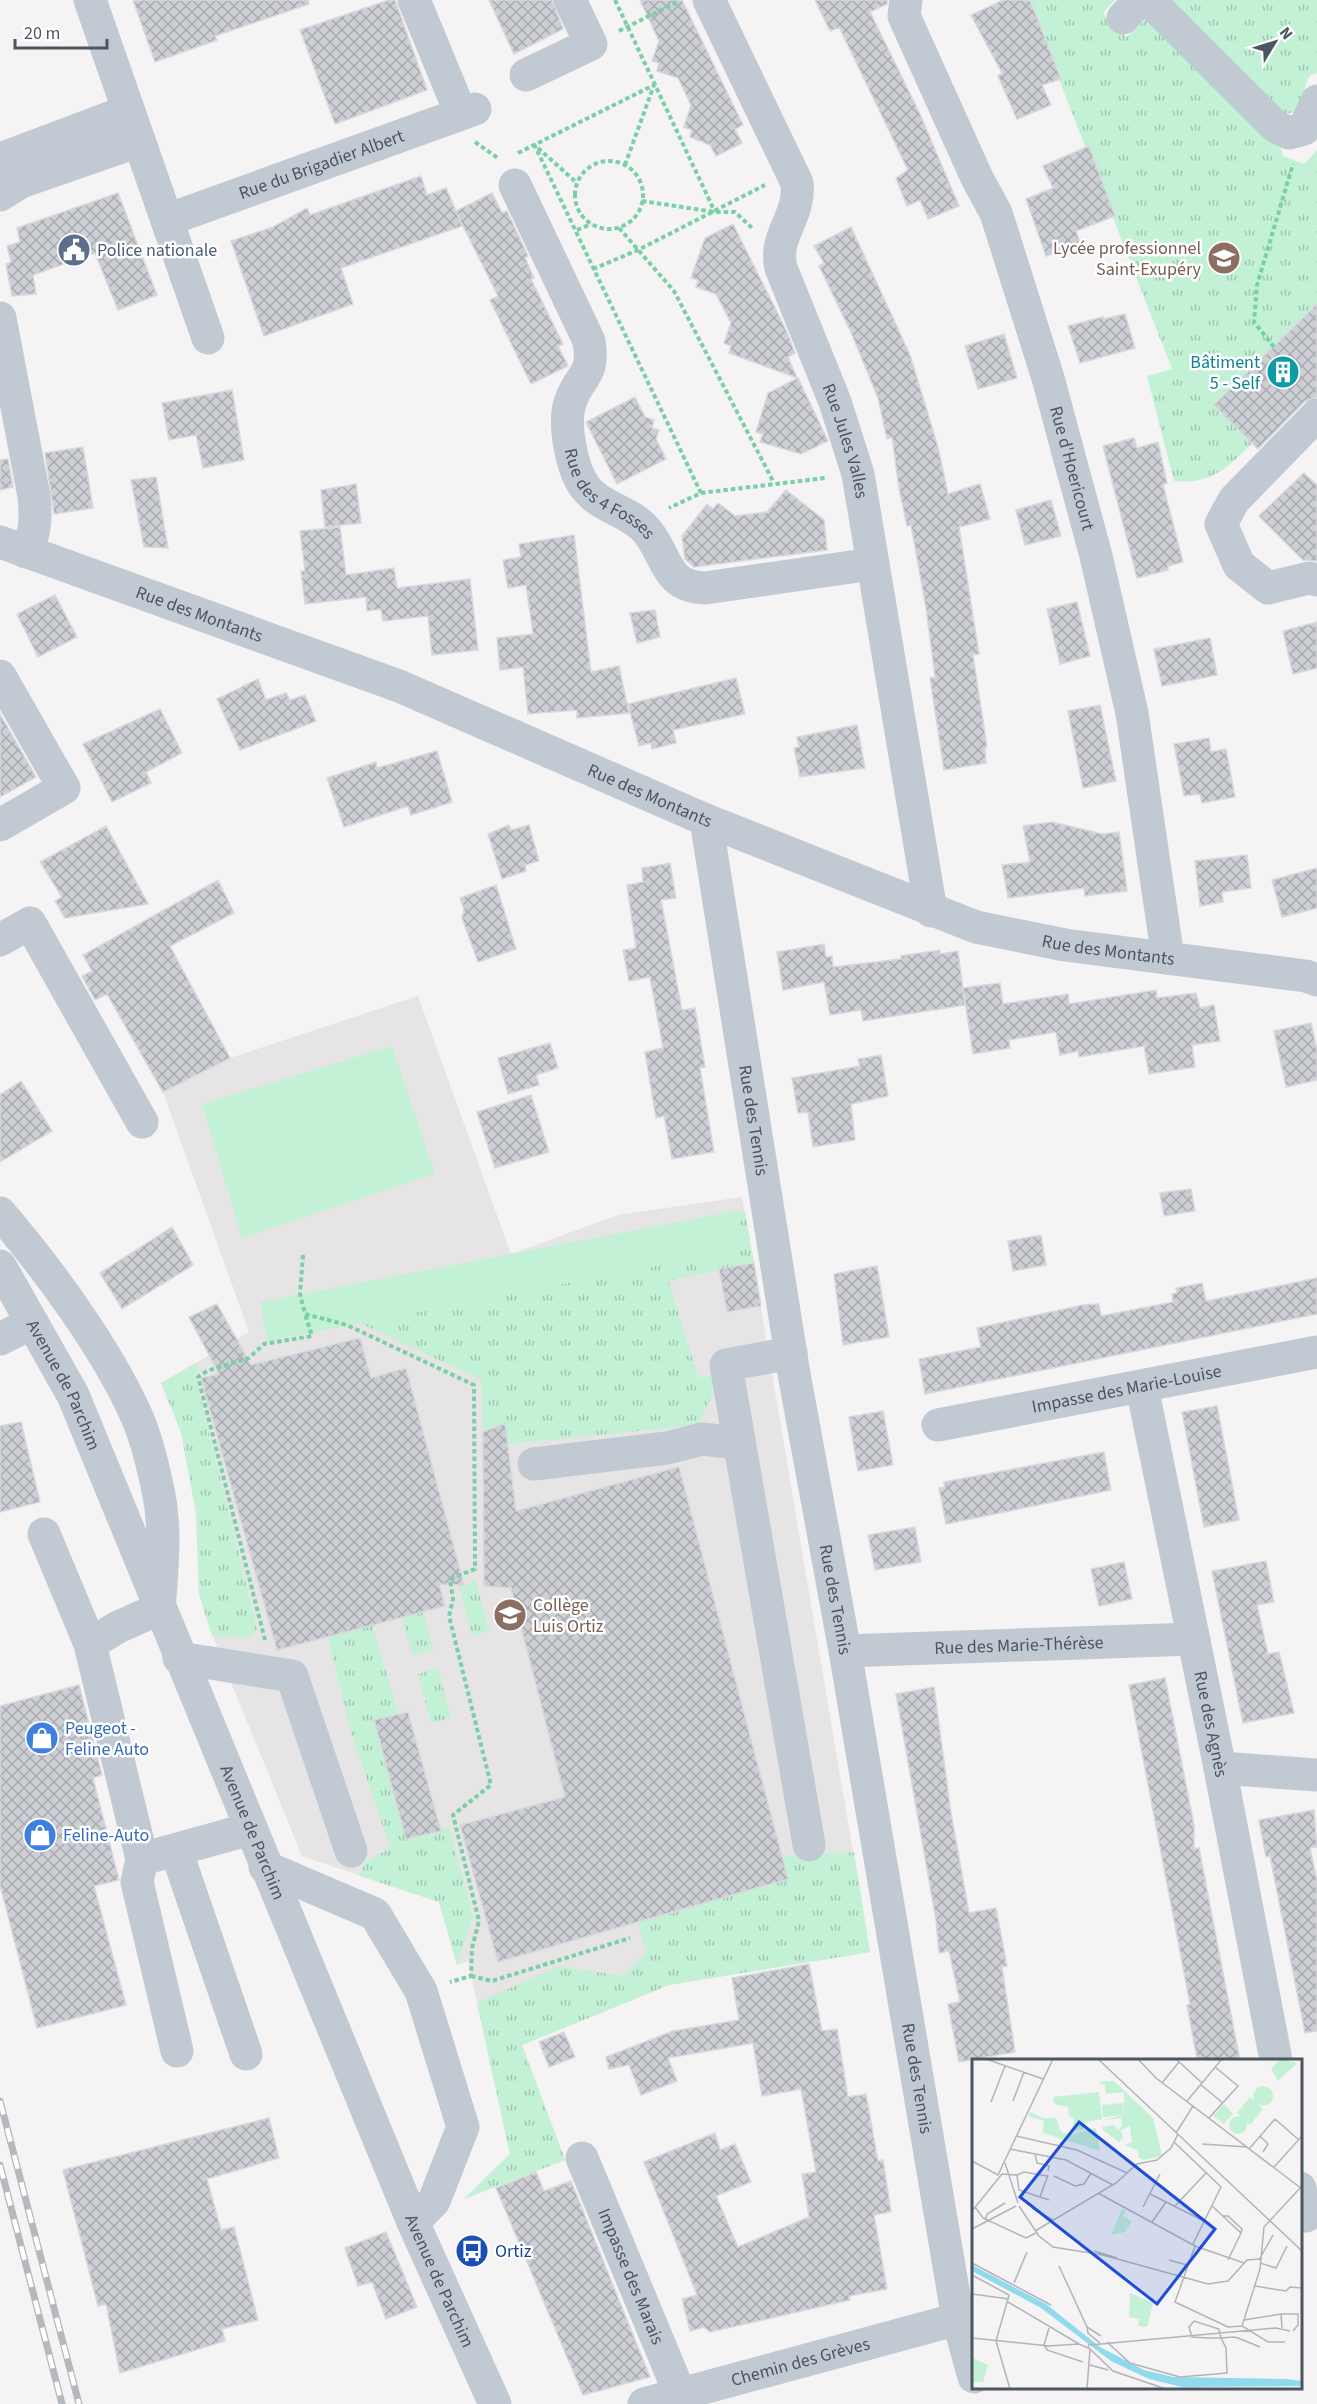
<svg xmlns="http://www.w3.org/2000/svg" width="1317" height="2404" font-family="'Source Sans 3',sans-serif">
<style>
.education{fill:#e6e4e5}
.grass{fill:url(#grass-tufts)}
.pitch{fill:#c3f1d5}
.building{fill:url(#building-cross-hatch);stroke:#d7d9de;stroke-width:1.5}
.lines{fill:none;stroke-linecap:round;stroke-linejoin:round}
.path{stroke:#7ad0a6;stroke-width:4;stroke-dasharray:4.5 3;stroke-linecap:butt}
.minor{stroke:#c1cad2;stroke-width:33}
.rail-casing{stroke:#b5b8bd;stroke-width:7}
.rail{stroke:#fff;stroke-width:4.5;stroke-dasharray:14;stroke-linecap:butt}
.labels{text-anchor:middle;stroke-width:5;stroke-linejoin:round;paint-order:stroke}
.street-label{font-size:18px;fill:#4a5661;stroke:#fff}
.education-label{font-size:18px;fill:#785e54;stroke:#fff;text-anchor:end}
.service-label{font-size:18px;fill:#4e5e75;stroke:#fff;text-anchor:start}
.culture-label{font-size:18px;fill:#0d838f;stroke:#fff;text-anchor:end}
.shop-label{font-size:18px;fill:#366cbe;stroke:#fff;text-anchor:start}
.transit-label{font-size:18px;fill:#164399;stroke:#fff;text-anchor:start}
.inset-road{fill:none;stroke:#b1b4b9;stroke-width:1.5}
.view{fill:#1d4ed8;fill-opacity:0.15;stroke:#1d4ed8;stroke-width:3}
.inset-edge{fill:none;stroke:#4a5661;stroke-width:3}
</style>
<defs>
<pattern id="grass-tufts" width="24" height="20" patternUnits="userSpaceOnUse" patternTransform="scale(1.5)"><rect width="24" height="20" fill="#c3f1d5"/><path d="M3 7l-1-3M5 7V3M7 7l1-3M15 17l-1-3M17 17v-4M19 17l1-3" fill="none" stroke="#a0c6b0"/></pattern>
<pattern id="building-cross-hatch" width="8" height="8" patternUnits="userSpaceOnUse" patternTransform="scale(1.5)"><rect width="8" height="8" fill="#cdcfd5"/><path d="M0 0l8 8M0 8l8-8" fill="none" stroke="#a8abb0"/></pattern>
</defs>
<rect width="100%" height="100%" fill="#f5f3f3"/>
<!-- education -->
<path class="education" d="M418,996L511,1254L618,1215L742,1197L870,1952L669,1985L522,2045L565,2160L464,2199L510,2154L468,1961L457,1965L439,1902L302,1856L219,1653L199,1594L196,1513L181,1432L161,1383L249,1332L163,1092L230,1058Z"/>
<!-- grass -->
<path class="grass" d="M1028,0H1115L1103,13L1127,37L1152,13L1279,142L1283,156L1304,164L1317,150V304L1215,405L1252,444C1227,467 1212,485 1174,481L1147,376L1172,369Z
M1163,0H1317V73L1309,76L1296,112L1275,116Z
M745,1211L754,1263L669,1281L698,1378L713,1375L712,1395L699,1425L508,1444L505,1424L483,1432L481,1380L360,1323L738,1250L730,1212Z
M196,1363L200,1370L195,1374L198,1389L257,1628L252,1637L212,1636L199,1594L196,1513L181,1432L161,1383Z
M475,1579L490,1631L472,1636L457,1580L468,1586Z
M423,1612L434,1650L412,1655L402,1618Z
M372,1625L399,1715L407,1839L449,1827L473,1916L457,1965L439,1902L360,1876L364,1863L390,1848L349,1726L328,1637Z
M438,1668L451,1718L431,1723L418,1674Z
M854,1852L870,1952L669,1985L522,2045L565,2160L464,2199L510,2154L477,2003L559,1966L622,1976L646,1953L638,1923L788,1879L782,1856Z"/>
<!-- pitch -->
<path class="pitch" d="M392,1046L435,1174L242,1238L202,1104Z
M730,1212L739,1250L267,1341L260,1302Z"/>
<!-- building -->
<path class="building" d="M133,0H308L309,4L215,36L217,40L155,62Z
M389,0H395L427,90L335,124L300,30Z
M489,0H552L563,29L514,54Z
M640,0H682L743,125L735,129L742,143L716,156L710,145L690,137L692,130L684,127L691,105L678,78L657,71L659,63L652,61L659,41Z
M815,0H887V4L870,12L920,114L959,206L928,219L920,200L907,206L896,178L908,170L839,27L830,31Z
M1003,0H1030L1061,79L1042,85L1051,105L1017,119L998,76L1002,73L971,15Z
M1089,146L1115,216L1076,231L1081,245L1046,256L1026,199L1053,188L1043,166Z
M421,176L427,195L446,188L456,211L492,193L502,213L507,211L528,256L525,258L534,278L531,279L563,344L558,346L568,366L531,384L490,300L498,296L457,214L462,226L341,268L353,304L264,336L231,241L273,227L307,208L310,215Z
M118,193L157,295L118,310L95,253L33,275L36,294L12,296L6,264L11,262L7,246L20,242L17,228Z
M733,224L787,332L795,353L788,357L797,378L729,353L731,346L724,343L731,323L716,294L696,287L698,280L691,278L705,238Z
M851,227L910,355L938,447L948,494L980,484L990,519L959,527L979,654L973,655L987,747L985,748L986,763L944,770L930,678L935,677L926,608L911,525L907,526L899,488L892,437L887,439L878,398L850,330L819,266L824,263L814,246Z
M1317,304V397L1304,402L1258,449L1214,405Z
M1125,314L1135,348L1080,363L1068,326L1103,317L1104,319Z
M1004,334L1017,378L978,389L965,346Z
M798,378L828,441L801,454L760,442L763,434L756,432L768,393Z
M232,390L244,460L203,468L196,435L169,440L162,403Z
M635,397L645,417L654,420L652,428L659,430L656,439L666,459L617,484L586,422Z
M1134,438L1137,448L1158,442L1167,483L1163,485L1183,562L1168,566V570L1137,578L1103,446Z
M83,447L93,508L54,514L45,453Z
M8,459L13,487L0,490V460Z
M1304,473L1317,485V561L1303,560L1259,516Z
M156,477L168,548L144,547L131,480Z
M356,484L361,523L325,527L321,490Z
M786,490L824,520L827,550L694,567L685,559L682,536L707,504L713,509L718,503L735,516L767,512Z
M1051,500L1061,536L1025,545L1016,510Z
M340,527L346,575L394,568L397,588L470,579L478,650L432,655L428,616L383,621L381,609L367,611L366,597L305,604L301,571H305L300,531Z
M574,535L591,672L619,666L629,713L577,718V710L528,714L523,667L500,670L497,638L533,634L526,585L508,588L503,560L521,557L519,544Z
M55,595L77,637L38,657L17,614Z
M1077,602L1090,656L1060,664L1047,609Z
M655,610L660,637L637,643L630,613Z
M1317,622V668L1293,674L1283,631Z
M1210,638L1217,675L1162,686L1154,649Z
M736,678L745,714L673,730L676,743L652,749L651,743L639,746L628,704Z
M258,679L266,700L286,693L290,700L305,695L316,721L240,750L217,699Z
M1100,705L1116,781L1083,788L1068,711Z
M160,709L182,753L146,772L151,783L112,802L83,744Z
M0,714L36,777L0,797Z
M857,725L865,768L800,777L794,748L799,747L797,737Z
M1209,738L1211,752L1226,749L1235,797L1202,803L1200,794L1184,796L1174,744Z
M437,751L452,802L411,815L408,806L344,827L327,778L376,762L377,768Z
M1052,822L1102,834L1119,832L1127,891L1085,896L1084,888L1008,898L1002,865L1030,862L1023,826Z
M509,825L511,830L529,825L539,861L525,865L526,871L502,879L488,834Z
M106,826L148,904L65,918L55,901L62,897L40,862Z
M1247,855L1251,888L1222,892L1223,902L1200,906L1195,861Z
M670,863L676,898L661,900L682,1010L695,1008L705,1067L700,1068L714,1152L672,1159L664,1116L656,1118L645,1052L663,1048L650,977L629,981L623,950L636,948L627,885L643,882L642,868Z
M1317,868V908L1282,917L1272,880Z
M218,880L234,913L170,946L230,1058L163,1092L107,994L95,1000L82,976L92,971L83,955Z
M496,885L516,949L478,962L462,918L464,909L460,898Z
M824,944L826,957L832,956L833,967L901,959V956L940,950V954L958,951L965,1005L863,1021L861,1010L830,1015L824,982L783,990L777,952Z
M1000,983L1003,1004L1068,994L1069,1004L1156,990L1157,998L1196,993L1200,1008L1214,1005L1220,1041L1192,1045L1195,1067L1149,1074L1144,1046L1079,1057L1078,1051L1060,1055L1056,1032L1009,1040L1010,1048L973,1054L963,988Z
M1311,1023L1317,1050V1080L1286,1087L1274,1031Z
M550,1043L558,1068L536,1075L539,1085L508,1094L498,1058Z
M881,1055L888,1096L851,1104L855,1140L813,1147L808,1112L798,1113L792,1078L860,1066L858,1059Z
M21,1081L52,1131L0,1162V1095Z
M531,1095L549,1152L495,1168L477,1112Z
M1191,1189L1195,1211L1164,1216L1160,1193Z
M172,1227L193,1265L122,1309L100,1273Z
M1041,1235L1046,1265L1013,1271L1008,1241Z
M754,1263L761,1306L727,1312L719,1269Z
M877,1266L889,1337L843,1345L834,1274Z
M1317,1278V1314L925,1394L919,1359L981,1347L977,1328L1083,1305L1099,1304L1101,1316L1173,1302L1172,1294L1177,1293L1176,1288L1202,1283L1206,1301Z
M217,1304L251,1365L360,1338L371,1378L406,1368L464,1585L439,1584L445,1606L277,1650L201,1378L219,1374L189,1317Z
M1217,1406L1239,1520L1204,1527L1182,1412Z
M883,1411L893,1465L858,1471L849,1417Z
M21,1422L40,1502L0,1512V1426Z
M505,1423L516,1511L679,1467L788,1879L498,1962L460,1825L565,1797L511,1588L484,1586L483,1432Z
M1104,1452L1111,1490L946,1524L939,1488L945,1487L944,1482Z
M915,1527L921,1562L875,1570L868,1535Z
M1266,1561L1274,1602L1257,1605L1268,1654L1279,1652L1294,1713L1243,1723L1212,1571Z
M1124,1562L1132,1599L1099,1606L1091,1569Z
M1165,1678L1194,1825V1849L1199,1848L1240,2061H1198L1195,2048L1187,2005L1190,2004L1129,1685Z
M79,1685L102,1775L93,1778L119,1880L94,1886L126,2005L37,2028L0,1885V1706Z
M934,1687L951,1813L969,1913L996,1908L1007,1966L1002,1967L1015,2052L959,2062L948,2004L960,2002L949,1951L939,1953L936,1920L896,1694Z
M408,1712L441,1831L406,1839L374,1720Z
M1314,1810L1317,1847L1310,1848L1317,1881V2031L1305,2033L1270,1856L1266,1857L1259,1820Z
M809,1964L822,2031L837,2029L848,2097L866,2094L878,2161L883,2160L891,2212L874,2215L887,2289L849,2296L850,2300L710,2332L704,2327L690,2331L682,2299L697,2295L644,2162L715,2133L720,2150L735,2144L751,2182L716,2196L738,2247L809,2217L802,2174L816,2172L801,2089L762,2096L753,2043L668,2058L677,2081L641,2095L629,2065L609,2069L606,2057L673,2031L739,2020L732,1978Z
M564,2032L575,2057L549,2067L539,2042Z
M269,2118L279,2158L207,2179L221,2230L234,2227L258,2320L222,2329L225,2341L120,2373L106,2304L98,2306L63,2170Z
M536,2172L544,2191L571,2181L650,2377L583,2395L496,2188Z
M386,2232L417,2307L386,2319L372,2282L358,2286L345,2248Z"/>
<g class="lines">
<!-- path -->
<path class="path" d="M615,0L715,212
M619,31L679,1
M475,142L498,158
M534,144L701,493L669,508
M538,148L577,183
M518,153L654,85
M575 195a34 34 0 1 1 68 0a34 34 0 1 1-68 0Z
M625,165L654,85
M642,201L715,212H735L753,229
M619,228L674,291L774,483
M577,230L591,224
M593,269L638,250L765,185
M1274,347L1254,322L1257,285L1293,164
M701,493L825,478
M303,1255L300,1294L305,1314L347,1325L474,1385L475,1569L450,1579L453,1599L449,1616L491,1785L453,1815L479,1921L472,1948L471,1976L450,1982
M265,1640L198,1377L207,1371L249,1358L264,1344L312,1336L305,1314
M471,1976L492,1981L630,1938"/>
<!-- minor -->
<g class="minor">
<path d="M90,0L208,338"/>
<path d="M414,0L461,114"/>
<path id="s1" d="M709,0L797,183C801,217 773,235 781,268L835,402L858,474L931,911"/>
<path id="s2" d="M906,0L904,16L977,178L996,213L1048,378L1096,556L1132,713L1168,958"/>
<path d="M1149,0L1275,126L1289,133L1304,129L1317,101"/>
<path d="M1123,18L1140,0"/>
<path d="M526,75L591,44L570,0"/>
<path d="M0,159L128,111"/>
<path id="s3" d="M515,185L589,341C595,378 579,374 570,403C563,424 572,470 585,487C600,508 631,511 647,531C668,557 665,587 705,588L872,564"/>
<path d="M0,195L21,182L139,141"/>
<path id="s4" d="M167,220L475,109"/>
<path d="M0,318L34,496C36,517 36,532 26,552"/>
<path d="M1317,415L1234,500L1221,524L1239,565L1268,588L1309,578L1317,580"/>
<path id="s5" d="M0,542L399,686L706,820L976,927L1065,945L1306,976L1317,980"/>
<path d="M0,676L64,788L0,825"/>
<path id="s6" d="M706,820L794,1374L845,1651L958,2319L974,2377"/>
<path d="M0,940L30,923L142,1122"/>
<path d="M0,1213C48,1269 107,1349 137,1417C147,1440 154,1470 159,1495C166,1532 162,1572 159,1609L118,1627L90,1644L142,1859L250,1829"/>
<path id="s7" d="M0,1266L73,1395L413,2222L495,2404"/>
<path d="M0,1339L32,1323"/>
<path d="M791,1353L726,1365L809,1845"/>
<path id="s8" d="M1142,1387L1220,1768L1276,2060"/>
<path id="s9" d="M938,1425L1317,1352"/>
<path d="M534,1464L667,1448L702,1439L739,1443"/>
<path d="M44,1534L90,1644"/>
<path id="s10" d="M845,1651L1194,1639"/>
<path d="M179,1658L292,1676L351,1851"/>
<path d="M1220,1768L1317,1775"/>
<path d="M176,1850L246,2054"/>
<path d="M142,1859L137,1882L177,2051"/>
<path d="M265,1867L375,1914L421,1991L463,2127L434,2201L413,2222"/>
<path id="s11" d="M582,2158L680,2394"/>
<path d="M1300,2188L1306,2216"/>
<path id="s12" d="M644,2404L958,2319"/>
</g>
<!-- rail casing -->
<g class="rail-casing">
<path id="rail" d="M0,2101L79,2404
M0,2165L62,2404"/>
</g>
<!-- rail -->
<use href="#rail" class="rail"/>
</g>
<!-- icons -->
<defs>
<g id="civic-disc" transform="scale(1.725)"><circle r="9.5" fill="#5c6f8a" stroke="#fff"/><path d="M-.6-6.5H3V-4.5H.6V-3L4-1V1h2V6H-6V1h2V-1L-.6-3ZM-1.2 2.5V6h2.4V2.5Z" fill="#fff"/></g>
<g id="school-disc" transform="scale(1.725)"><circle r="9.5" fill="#8d6e63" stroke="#fff"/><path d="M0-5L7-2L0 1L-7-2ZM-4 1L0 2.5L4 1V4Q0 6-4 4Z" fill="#fff"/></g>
<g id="building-disc" transform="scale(1.725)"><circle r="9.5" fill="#0f9aa8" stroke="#fff"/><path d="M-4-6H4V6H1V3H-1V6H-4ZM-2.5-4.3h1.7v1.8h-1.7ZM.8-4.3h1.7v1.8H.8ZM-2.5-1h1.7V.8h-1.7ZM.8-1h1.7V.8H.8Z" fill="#fff"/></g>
<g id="shop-disc" transform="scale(1.725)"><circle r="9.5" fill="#3f7fe0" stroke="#fff"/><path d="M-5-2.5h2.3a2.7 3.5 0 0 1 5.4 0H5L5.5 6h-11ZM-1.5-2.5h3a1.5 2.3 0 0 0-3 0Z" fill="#fff"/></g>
<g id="bus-disc" transform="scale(1.725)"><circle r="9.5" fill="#1a4fb4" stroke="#fff"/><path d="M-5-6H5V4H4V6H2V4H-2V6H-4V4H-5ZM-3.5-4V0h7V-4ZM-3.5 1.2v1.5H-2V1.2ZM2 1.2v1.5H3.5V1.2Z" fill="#fff"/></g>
</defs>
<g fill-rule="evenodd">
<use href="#civic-disc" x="74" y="250"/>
<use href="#school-disc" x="1224" y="258"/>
<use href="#building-disc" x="1283" y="372"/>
<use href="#school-disc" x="510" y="1615"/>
<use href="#shop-disc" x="42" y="1738"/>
<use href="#shop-disc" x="40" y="1835"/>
<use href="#bus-disc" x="472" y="2251"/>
</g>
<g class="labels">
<!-- street labels -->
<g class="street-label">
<text dy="6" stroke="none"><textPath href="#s4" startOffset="164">Rue du Brigadier Albert</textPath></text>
<text dy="6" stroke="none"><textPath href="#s1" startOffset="476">Rue Jules Valles</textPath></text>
<text dy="6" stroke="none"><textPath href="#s2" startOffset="500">Rue d'Hoericourt</textPath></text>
<text dy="6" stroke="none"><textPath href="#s3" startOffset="348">Rue des 4 Fosses</textPath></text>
<text dy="6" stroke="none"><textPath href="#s5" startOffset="212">Rue des Montants</textPath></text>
<text dy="6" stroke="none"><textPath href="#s5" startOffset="698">Rue des Montants</textPath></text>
<text dy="6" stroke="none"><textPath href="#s5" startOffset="1184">Rue des Montants</textPath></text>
<text dy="6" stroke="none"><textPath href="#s6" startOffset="304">Rue des Tennis</textPath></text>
<text dy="6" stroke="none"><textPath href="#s7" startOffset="135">Avenue de Parchim</textPath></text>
<text dy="6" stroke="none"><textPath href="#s9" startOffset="192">Impasse des Marie-Louise</textPath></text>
<text dy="6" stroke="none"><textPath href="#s6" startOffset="790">Rue des Tennis</textPath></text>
<text dy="6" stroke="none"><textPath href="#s10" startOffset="174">Rue des Marie-Thérèse</textPath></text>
<text dy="6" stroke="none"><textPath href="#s8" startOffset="344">Rue des Agnès</textPath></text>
<text dy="6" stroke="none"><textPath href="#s7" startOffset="621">Avenue de Parchim</textPath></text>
<text dy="6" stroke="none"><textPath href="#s6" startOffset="1276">Rue des Tennis</textPath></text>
<text dy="6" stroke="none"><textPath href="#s11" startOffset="128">Impasse des Marais</textPath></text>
<text dy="6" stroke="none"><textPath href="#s7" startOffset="1107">Avenue de Parchim</textPath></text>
<text dy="6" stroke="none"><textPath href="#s12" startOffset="162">Chemin des Grèves</textPath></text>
</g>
<!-- education labels -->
<g class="education-label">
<text x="1201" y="254">Lycée professionnel<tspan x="1201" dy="21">Saint-Exupéry</tspan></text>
<text x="533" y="1611" text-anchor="start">Collège<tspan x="533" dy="21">Luis Ortiz</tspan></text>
</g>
<!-- service labels -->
<g class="service-label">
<text x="97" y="256">Police nationale</text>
</g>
<!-- culture labels -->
<g class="culture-label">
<text x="1260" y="368">Bâtiment<tspan x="1260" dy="21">5 - Self</tspan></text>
</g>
<!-- shop labels -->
<g class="shop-label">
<text x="65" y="1734">Peugeot -<tspan x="65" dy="21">Feline Auto</tspan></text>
<text x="63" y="1841">Feline-Auto</text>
</g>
<!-- transit labels -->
<g class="transit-label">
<text x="495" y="2257">Ortiz</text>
</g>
</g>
<!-- overview -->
<g transform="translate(972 2059)">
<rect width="330" height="330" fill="#f5f3f3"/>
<path d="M308,0L325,4L306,22L299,10ZM142,22L181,59L190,96L187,98L170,101L165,91L153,86L160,83L158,67L149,71L151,78L147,83L131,71L130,68L142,66L146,72L150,66L149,59L131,61L152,56V33L134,35L133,26L126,23ZM281 37a10 10 0 1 1 20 0a10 10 0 1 1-20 0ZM127,33L130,60L114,63L111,71L100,72L102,59L97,57L96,48L82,45L81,38ZM278,38L291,50L278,66L265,54ZM252,45L261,55L252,65L241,57ZM58,53L71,59H84L89,73L98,76L124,69L128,92L71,74L72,62L56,57ZM257 66a9 9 0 1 1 18 0a9 9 0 1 1-18 0ZM150,150L154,151L151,157L160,162L153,173L139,176ZM158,234L181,244L175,268L166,267L167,260L157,258Z" fill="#c3f1d5"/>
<path d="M0,299L16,306L11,323H0Z" fill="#c3f1d5"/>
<path d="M151,44L152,56L131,58L130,46ZM158,54L160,61L171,54L180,60L187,88L182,98L167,99Z" fill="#c3f1d5"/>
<path d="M0,206L74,245L128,288L172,311L201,318L314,320L330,322V327L210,328L177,320L139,302L69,249L0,212Z" fill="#90daee"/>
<path class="inset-road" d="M14,0L71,20M126,0L330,192M166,0L184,19L330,130M204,0L230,24M190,24L207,3M229,26L251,44M41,42L52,13M215,42L250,0M19,43L33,7M237,59L266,27L243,8M204,74L221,47M44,77L105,91L155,114M288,77L296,85L291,93M202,83L249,128L221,185M230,85L275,88M38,90L94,101L141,126M277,90L303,60L327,81M63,95L65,104L77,107L76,112M0,102L26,116L81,0M33,104L46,144M302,108L330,77M45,116L52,113L75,117M82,117L103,127L112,125L119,114M126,134L223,187L272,204M178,135L232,162M68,138L76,116M47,147L67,177L81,188L131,196L236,225L256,222L275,201L287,200M203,147L235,113M240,147L269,174L256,201M3,148L11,159L54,179L64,174M171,148L188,115M60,149L81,161M0,152L30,115L45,116L47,131L77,141M251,157H256L270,170L269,174M13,161L15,155L33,144M180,163L194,143M0,170L44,147M63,172L144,124L165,105L185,101L199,89L206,75M223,187L203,243L256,268L270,267M122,192L145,199M197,201L215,206M287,201L301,176M0,204L79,246M288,204L304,209L315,187M87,207L115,268L129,277M0,216L37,236L24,282L38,330M42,224L55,193M283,227L314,232L318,228L330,229M0,235L37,240M36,243L107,285M272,261L309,255M115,268L116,274L128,284M77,269L72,286L75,291L111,303M310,269L309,255H326V266L321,272M0,279L77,287L107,285L116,289L117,285M135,283L158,304L208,318L255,314L254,289L249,279L247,270L222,262L217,268L220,278L236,279H249L262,278L266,279L288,288M313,283H296L270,267L288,210L292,168L329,128M118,286L304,269L318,272M117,289L141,312L194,330M118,306L136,311M115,330L118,290"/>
<path class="view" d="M107,63L243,170L185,245L48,138Z"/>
<rect width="330" height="330" class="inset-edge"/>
</g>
<!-- north arrow -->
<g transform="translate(1275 42) rotate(52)" stroke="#ffffff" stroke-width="4.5" paint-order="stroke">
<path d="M0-4.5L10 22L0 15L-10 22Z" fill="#4a5661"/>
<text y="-9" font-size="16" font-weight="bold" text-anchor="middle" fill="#4a5661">N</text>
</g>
<!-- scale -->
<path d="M15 39v9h92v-9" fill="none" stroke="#4a5661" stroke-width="3"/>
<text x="24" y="39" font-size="18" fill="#4a5661" stroke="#ffffff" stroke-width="4.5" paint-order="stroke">20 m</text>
</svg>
